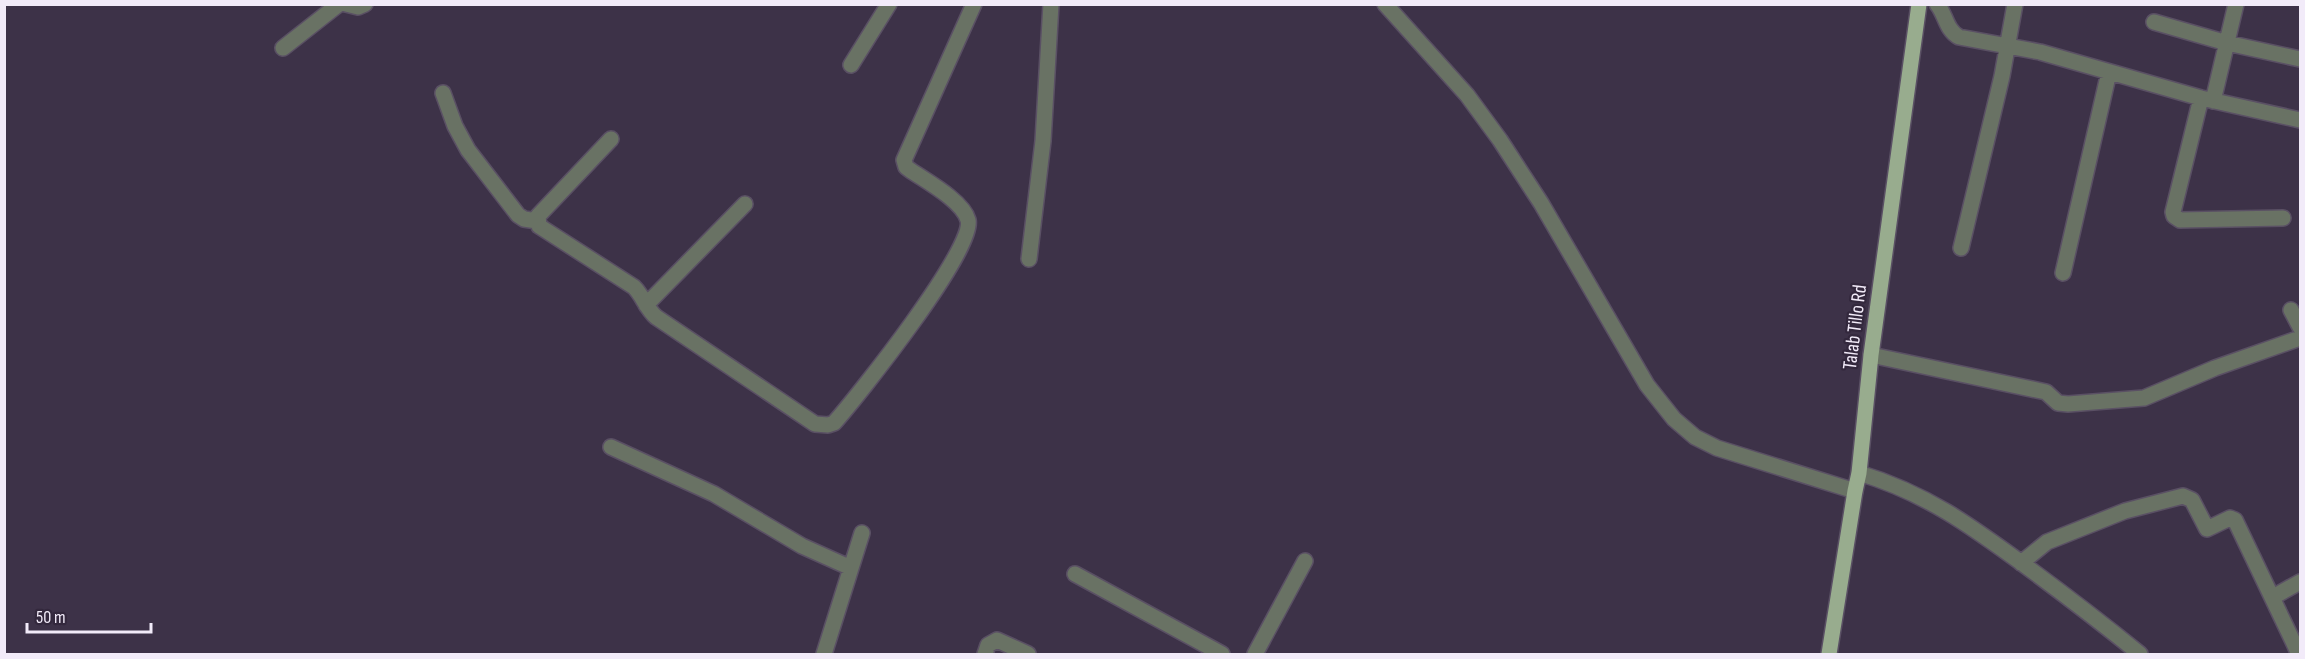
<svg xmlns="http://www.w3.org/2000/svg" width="2305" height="659" font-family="'Sofia Sans Condensed',sans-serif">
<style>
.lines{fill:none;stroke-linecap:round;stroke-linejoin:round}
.minor-casing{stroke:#5a5064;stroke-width:18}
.major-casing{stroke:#5a5064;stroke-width:18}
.minor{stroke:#697264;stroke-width:15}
.major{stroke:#98ac8e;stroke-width:15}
.labels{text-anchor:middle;stroke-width:4.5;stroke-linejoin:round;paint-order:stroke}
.street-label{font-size:20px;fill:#f2ebf9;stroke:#33283d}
</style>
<rect width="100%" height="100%" fill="#3d3248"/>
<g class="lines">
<!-- minor casing -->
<g class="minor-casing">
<path id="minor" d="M346,4L358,7L365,4
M1385,4L1467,95L1500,140L1541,203L1647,385L1674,419L1695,437L1717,448L1855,491
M1937,4C1946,15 1946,30 1959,37L2040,52L2201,98L2300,120
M2154,22L2227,43L2300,59
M283,48L339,4
M851,65L889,4
M443,93L455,126L468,150L518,215L524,219L537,221
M2201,98L2173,212L2174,216L2180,220L2283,218
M2213,101L2236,4
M611,139L538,216L539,226L634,287C643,296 646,308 656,317L815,424L828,425L834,423C858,396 976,248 968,220C963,201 926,181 910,170L906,167L904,160L974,4
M1961,248L2002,76L2015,4
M1029,259L1043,141L1051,4
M2063,273L2109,72
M646,305L745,204
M2291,310L2300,327
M1871,355L2046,392L2058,403L2068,404L2144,398L2215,368L2300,338
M611,447L714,494L802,546L851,568
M1859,473C1926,493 1971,526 2027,567C2065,595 2103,624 2140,654
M2021,563L2047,542L2125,511L2183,496L2192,500L2207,529L2230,518L2235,520L2299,654
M1075,574L1222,654
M2273,597L2300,582
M824,654L862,533
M985,654L988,645L997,640L1028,654
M1255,654L1305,561"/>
</g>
<!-- major casing -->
<g class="major-casing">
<path id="major" d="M1829,654L1855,491L1859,473L1871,355L1919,4"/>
</g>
<!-- minor -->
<use href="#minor" class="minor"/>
<!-- major -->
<use href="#major" class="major"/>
</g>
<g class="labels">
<!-- street labels -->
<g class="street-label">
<text transform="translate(1854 327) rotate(-83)" y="7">Talab Tillo Rd</text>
</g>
</g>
<!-- border -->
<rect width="2305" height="659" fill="none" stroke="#f2ebf9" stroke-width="12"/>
<!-- scale -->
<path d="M27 623v9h124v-9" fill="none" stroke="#f2ebf9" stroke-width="3"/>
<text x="36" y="623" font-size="18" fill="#f2ebf9" stroke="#33283d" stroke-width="4.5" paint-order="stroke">50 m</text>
</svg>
